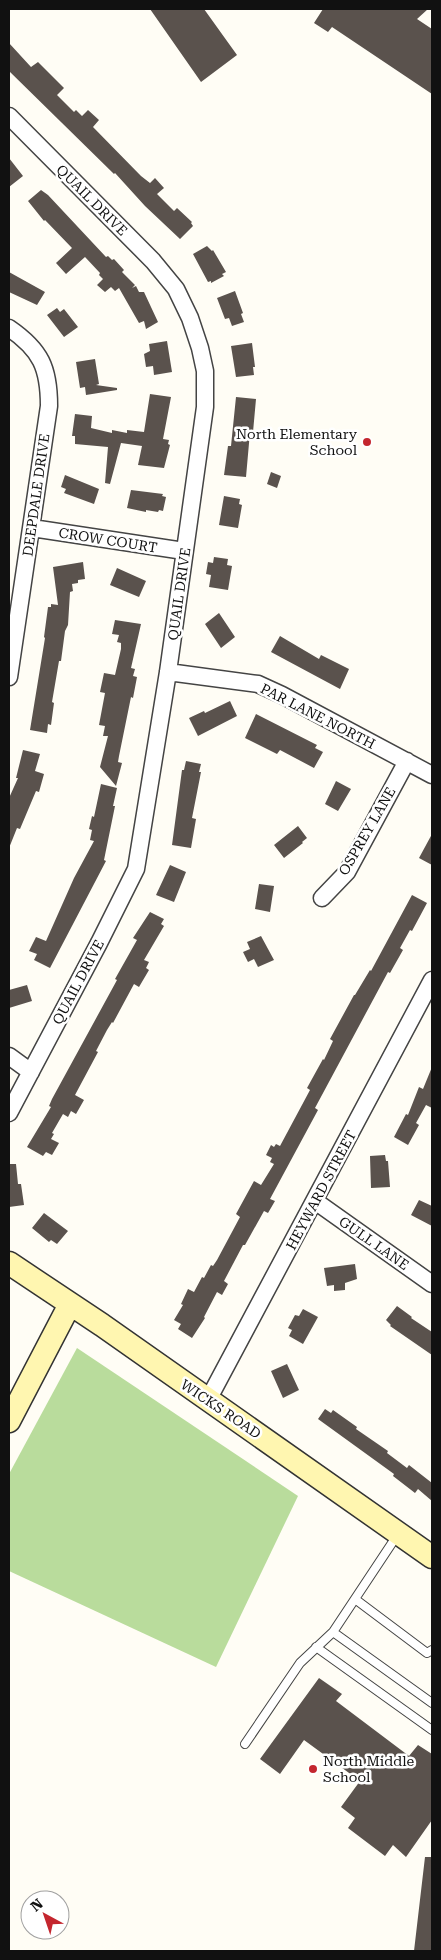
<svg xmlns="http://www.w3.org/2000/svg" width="441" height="1960" font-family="'Roboto Serif',serif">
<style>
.forest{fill:#b9dc9c}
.building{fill:#5a524d}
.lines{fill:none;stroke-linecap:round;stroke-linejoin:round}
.service-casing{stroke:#444;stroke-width:10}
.minor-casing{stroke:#444;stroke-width:19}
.secondary-casing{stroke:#333;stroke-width:25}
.service{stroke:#fff;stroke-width:8}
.minor{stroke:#fff;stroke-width:16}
.secondary{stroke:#fff6b0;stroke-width:22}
.poi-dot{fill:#c4262e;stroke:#fff;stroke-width:2}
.labels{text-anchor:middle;stroke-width:5;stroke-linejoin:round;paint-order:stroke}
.street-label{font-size:14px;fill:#111;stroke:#fff}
.poi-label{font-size:14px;fill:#111;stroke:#fff;text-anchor:end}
</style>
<rect width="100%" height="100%" fill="#fffdf5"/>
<!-- forest -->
<path class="forest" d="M77,1348L298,1496L216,1667L9,1571V1474Z"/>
<!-- building -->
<path class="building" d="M150,9H204L237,55L201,82Z
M323,9H428L417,19L432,29V94L332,27L328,32L314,23Z
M9,43L31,67L38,62L64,88L57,95L74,112L76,110L82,116L88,110L99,120L93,127L141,176L150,183L155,178L164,188L157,194L174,211L177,208L192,222L191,223L193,226L180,239L145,206L115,173L114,174L9,71Z
M9,158L23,176L9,187Z
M41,190L48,195L106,257L108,256L112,260L114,259L124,270L122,272L135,285L132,288L136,286L139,292H144L158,322L146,329L144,321L139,323L119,288L115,291L111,287L105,292L97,285L103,279L99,275L100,273L85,257L66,274L56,263L72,248L45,220L44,221L28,201Z
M207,246L212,251L213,250L226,272L222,274L224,276L211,283V281L208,282L193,254Z
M9,272L45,292L37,305L9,292Z
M235,291L243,313L241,314L244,322L232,326L229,318L225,319L217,298Z
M57,308L60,312L64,309L78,327L64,337L47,315Z
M167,341L172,372L154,375L153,366L146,367L144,354L150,351L149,344Z
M252,343L255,367H253L254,375L236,377L231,346Z
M95,359L99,384L96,385L117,388V390L86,395L85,387L80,388L76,362Z
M150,394L171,397L163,439L169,440L168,444L170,445L164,468L138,465L142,446L121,443L110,484L105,483L108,447L75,444V436H72L75,414L92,416L91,428L112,433V430L127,433V430L144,432Z
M236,397L256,399L253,432H250L246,477L224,475L228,446H231Z
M271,472L281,476L277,488L267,484Z
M65,475L99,489L94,504L64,493L66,489L61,487Z
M131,490L163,494L162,496L166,497L163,511L159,510L158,512L146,510V512L127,508Z
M224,496L240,499L239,504L242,505L238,528L219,525Z
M214,557L228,559L227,565L232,566L228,590L209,587L211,575L206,574L208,562L213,563Z
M83,562L85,579L78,580V583L72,584L73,591L70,592L68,625L65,631L61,661H59L52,702L54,703L51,725L48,724L47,733L30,730L45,638L44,637L48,607H51V604L58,605L53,567Z
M117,568L146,581L139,597L110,585Z
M219,613L235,637L221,648L205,624Z
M115,620L141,624L131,668L135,669L133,676L137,677L133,698L131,697L119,756L118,762L122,763L116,786L100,767L108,736H103L105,726L99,725L105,693L100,692L104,673L115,675L121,649V643L117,642L119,635L112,634Z
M280,636L319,659L321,655L349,669L340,689L271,652Z
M230,701L237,716L198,736L189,718L204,711L205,713Z
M256,714L317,745L315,748L323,752L314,768L280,750L277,754L245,738Z
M23,750L40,754L35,771L44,774L39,792L36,791L20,829L17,828L9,848V798L18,778H16Z
M186,761L201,764L199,772H201L192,818L196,819L191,848L172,845L182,770H184Z
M336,781L351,789L338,811L325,804Z
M101,784L117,788L113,806H115L104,860L106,861L50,968L34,960L37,954L29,951L36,937L46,941L74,878L94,841L90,840L92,830L89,829L92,816L94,817Z
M298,826L307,838L302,842L303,843L284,858L274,845Z
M432,834V865L419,858Z
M170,865L186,872L174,902L156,895Z
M259,884L274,886L270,912L255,909Z
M412,895L427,903L412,931L410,930L400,948L403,950L390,973L388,972L315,1108L318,1110L270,1199L275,1201L268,1213L264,1211L245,1245H243L224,1281L228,1284L222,1295L217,1292L204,1317L205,1318L192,1338L178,1329L181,1324L174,1320L183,1305L181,1304L188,1289L194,1292L202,1277L204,1278L211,1265L213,1266L217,1260L240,1217L236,1214L254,1181L261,1185L274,1164L270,1162L272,1158L266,1155L271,1145L274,1147L276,1144L280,1146L310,1090L307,1088L323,1059L324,1060L333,1041L330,1039L354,995H355L370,970L371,971Z
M150,912L164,919L161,924L164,926L144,960L149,962L146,968L149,970L139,987L134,984L113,1023L112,1022L107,1030L96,1051L98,1052L75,1095L84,1100L76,1114L71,1111L68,1117L63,1114L52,1133L54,1134L51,1139L59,1143L52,1155L46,1152L43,1156L27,1147L51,1107L49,1106L52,1099L117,980L115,979L137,940L133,938Z
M261,936L274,960L258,967L254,959L248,962L243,952L250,949L247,942Z
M27,985L32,1001L9,1008V990Z
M432,1067V1108L426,1105L416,1123L419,1125L408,1145L394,1137L406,1114L408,1115L419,1087L423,1089Z
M385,1155L386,1161H388L390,1187L371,1188L370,1156Z
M9,1164H16L18,1184H21L24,1205L9,1207Z
M419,1200L432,1206V1226L411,1215Z
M44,1213L68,1231L57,1244L51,1240L49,1242L32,1228Z
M355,1264L357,1279L345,1283V1290L334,1291V1285L327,1286L324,1268Z
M397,1306L412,1317L411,1318L432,1332V1355L390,1326L391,1325L386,1320Z
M303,1309L318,1317L303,1344L289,1336L292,1330L288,1328L295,1315L299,1316Z
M287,1364L299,1390L283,1398L271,1371Z
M325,1409L331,1413L333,1410L357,1427L356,1429L388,1451L387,1453L407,1468L409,1465L432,1483V1501L418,1489L415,1493L393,1476L394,1474L318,1419Z
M319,1678L342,1694L336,1701L409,1756L418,1745L432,1754V1820L406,1857L393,1845L385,1856L348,1828L355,1818L341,1807L360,1781L304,1740L280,1774L260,1759Z
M425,1857H432V1951H414Z"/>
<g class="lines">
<!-- service casing -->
<g class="service-casing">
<path id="service" d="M355,1599L427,1653L432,1650
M333,1632L432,1703
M316,1647L432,1730
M245,1744L300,1663L333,1632L398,1534"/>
</g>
<!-- minor casing -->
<g class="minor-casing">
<path id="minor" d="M9,116L153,261L176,289L190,318L200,348L205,371V407L168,672L136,869L99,943L9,1113
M9,328C41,350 49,368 49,406L9,677
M32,528L184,551
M168,672L258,684L282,695L432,775
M322,898L347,872L407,761
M9,1056L31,1072
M315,1201L432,1284
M208,1400L432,980"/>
</g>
<!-- secondary casing -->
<g class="secondary-casing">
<path id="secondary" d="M9,1263L102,1325L432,1557
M9,1421L70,1304"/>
</g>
<!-- service -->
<use href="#service" class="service"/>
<!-- minor -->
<use href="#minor" class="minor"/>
<!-- secondary -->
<use href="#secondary" class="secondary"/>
</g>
<!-- markers -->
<g class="poi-dot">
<circle cx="367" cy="442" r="5"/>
<circle cx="313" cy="1769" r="5"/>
</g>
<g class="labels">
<!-- street labels -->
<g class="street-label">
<text transform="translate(92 200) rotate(45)" y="5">QUAIL DRIVE</text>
<text transform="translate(36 495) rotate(-82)" y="5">DEEPDALE DRIVE</text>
<text transform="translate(108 540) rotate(9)" y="5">CROW COURT</text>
<text transform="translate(179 594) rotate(-82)" y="5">QUAIL DRIVE</text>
<text transform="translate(318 716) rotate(27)" y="5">PAR LANE NORTH</text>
<text transform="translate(367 831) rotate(-60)" y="5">OSPREY LANE</text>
<text transform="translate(78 982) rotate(-62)" y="5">QUAIL DRIVE</text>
<text transform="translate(321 1190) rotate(-62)" y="5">HEYWARD STREET</text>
<text transform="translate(374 1243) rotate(35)" y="5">GULL LANE</text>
<text transform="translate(221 1409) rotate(34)" y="5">WICKS ROAD</text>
</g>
<!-- poi labels -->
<g class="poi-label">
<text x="357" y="439">North Elementary<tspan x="357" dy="16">School</tspan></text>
<text x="323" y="1766" text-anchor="start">North Middle<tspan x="323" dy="16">School</tspan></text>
</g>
</g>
<!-- border -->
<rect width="441" height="1960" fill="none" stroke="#111111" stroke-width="20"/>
<!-- north arrow -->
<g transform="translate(45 1915) rotate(320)"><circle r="24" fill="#ffffff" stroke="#a0a0a0"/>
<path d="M0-4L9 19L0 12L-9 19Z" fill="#c4262e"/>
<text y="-8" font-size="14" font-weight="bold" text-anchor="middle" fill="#111111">N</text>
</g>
</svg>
